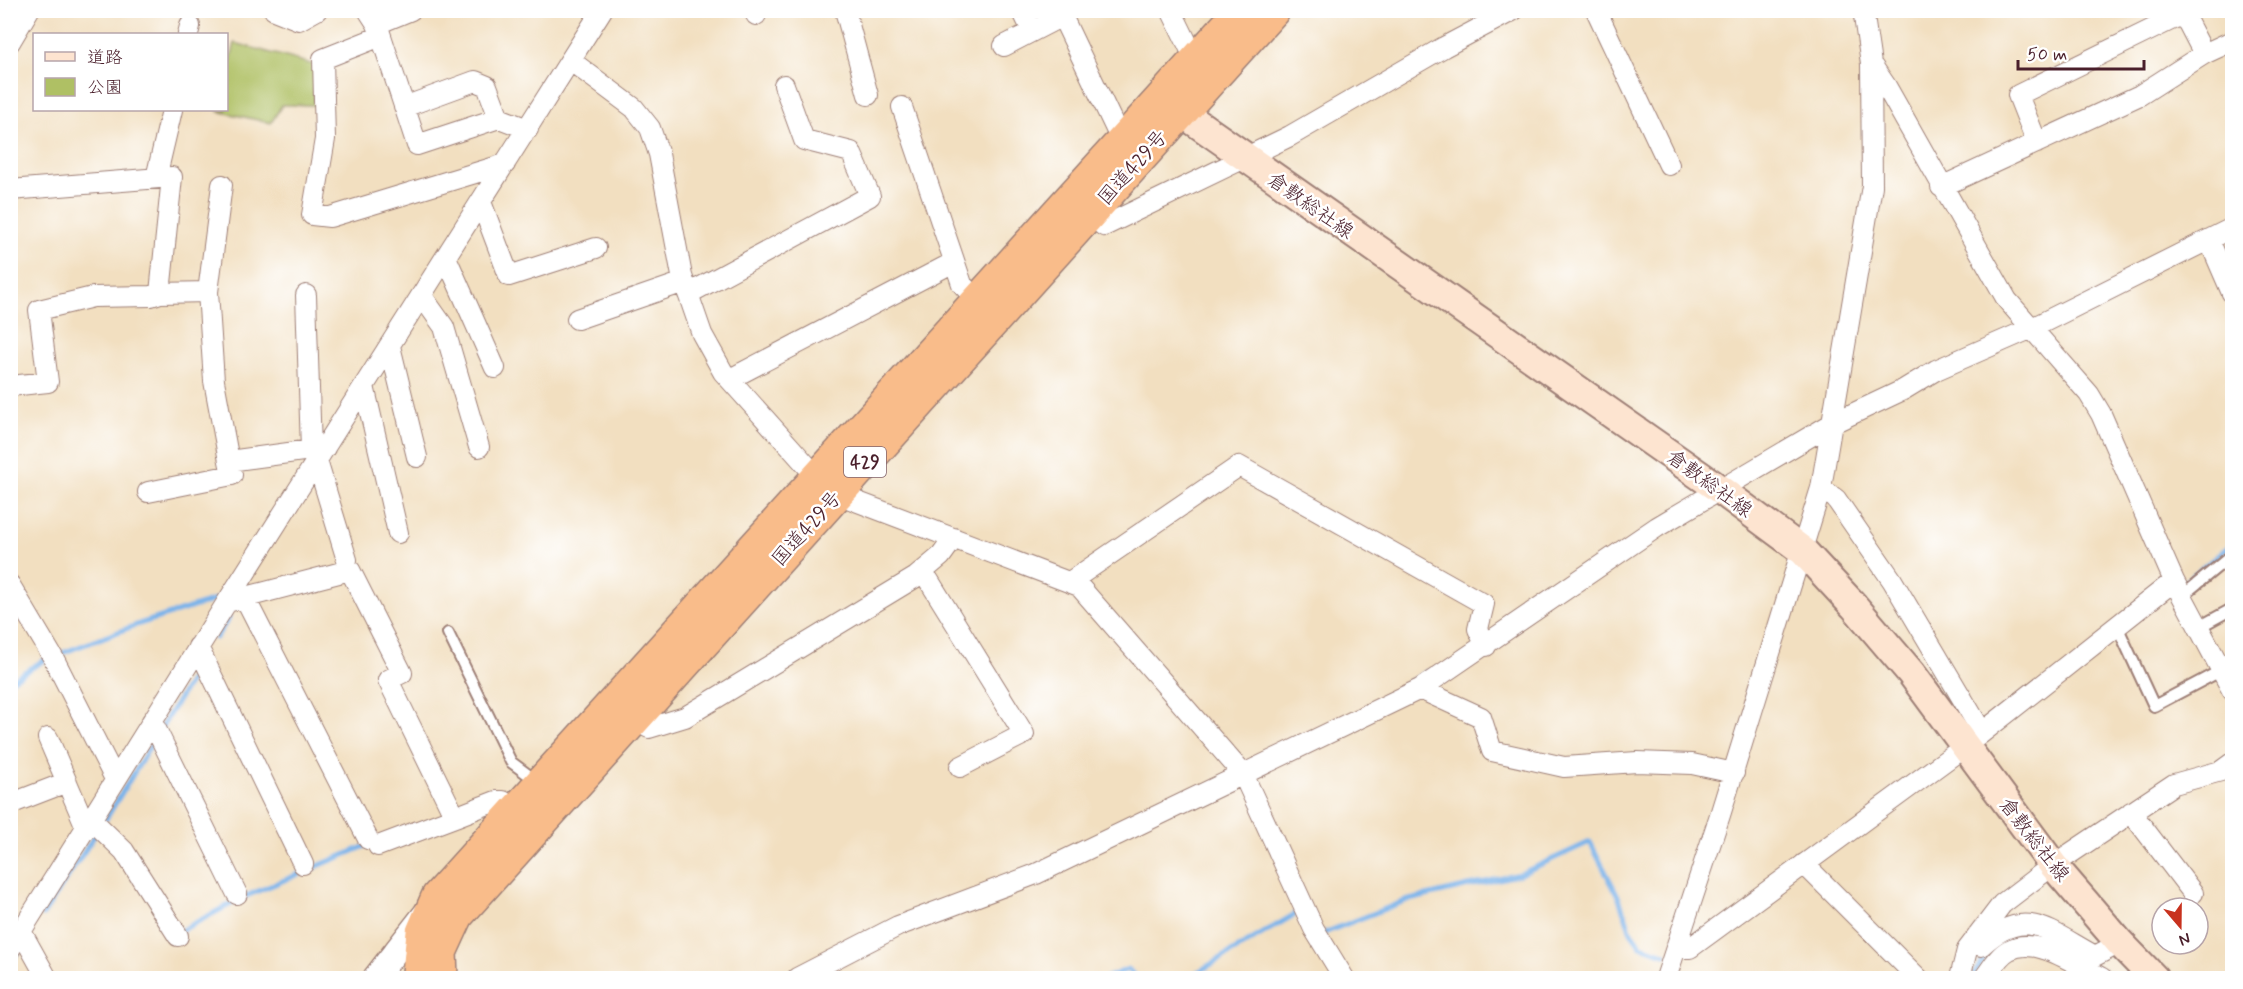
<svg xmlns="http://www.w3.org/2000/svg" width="2243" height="989" font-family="Mynerve,'Klee One',sans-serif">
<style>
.green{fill:#afc064;stroke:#7c7048;stroke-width:1.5}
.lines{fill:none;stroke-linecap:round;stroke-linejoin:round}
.stream{stroke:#7ab3ea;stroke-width:5}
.service-casing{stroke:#9e7f76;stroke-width:14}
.minor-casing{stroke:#9e7f76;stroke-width:22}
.tertiary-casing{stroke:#9e7f76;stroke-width:27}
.secondary-casing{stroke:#9e7f76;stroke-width:32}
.trunk-casing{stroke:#9e7f76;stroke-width:36}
.service{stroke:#fff;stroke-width:10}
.minor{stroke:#fff;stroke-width:20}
.tertiary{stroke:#fff;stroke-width:24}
.secondary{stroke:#fde4d0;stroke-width:28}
.trunk{stroke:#f9bc8a;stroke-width:33}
.labels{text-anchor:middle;stroke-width:5;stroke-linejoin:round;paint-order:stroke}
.shield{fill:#fff;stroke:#80626b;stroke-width:1.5}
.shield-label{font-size:18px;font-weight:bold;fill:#4a1f2b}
.street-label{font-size:20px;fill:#4a1f2b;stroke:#fff}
</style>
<rect width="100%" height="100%" fill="#fff"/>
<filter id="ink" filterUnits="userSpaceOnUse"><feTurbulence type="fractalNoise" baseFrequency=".0167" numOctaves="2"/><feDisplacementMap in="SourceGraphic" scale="12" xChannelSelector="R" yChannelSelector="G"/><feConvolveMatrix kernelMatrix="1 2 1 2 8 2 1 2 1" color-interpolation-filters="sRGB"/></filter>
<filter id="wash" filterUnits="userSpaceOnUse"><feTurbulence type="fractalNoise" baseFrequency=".008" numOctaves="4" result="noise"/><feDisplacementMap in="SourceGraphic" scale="24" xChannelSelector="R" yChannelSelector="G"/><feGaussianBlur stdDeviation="1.35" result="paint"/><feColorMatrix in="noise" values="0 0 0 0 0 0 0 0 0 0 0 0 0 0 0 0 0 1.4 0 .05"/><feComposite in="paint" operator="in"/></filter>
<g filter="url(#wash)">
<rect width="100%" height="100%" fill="#f2dfc0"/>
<!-- green -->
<path class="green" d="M235,43L315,65L314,105H282L271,123L217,111L226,110L227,74Z"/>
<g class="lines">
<!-- stream -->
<path class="stream" d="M2180,586L2232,544
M216,638L229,618
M57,655L139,624L218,599
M10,681L46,659
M1406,685L1428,672
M161,728L199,666
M106,819L154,740
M43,915L97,832
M182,930L244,897L368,845
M1324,933L1405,901L1520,874L1590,842L1618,896L1631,932L1641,946L1665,954
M2015,936L2033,934L2046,941
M10,963L18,952
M2107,973L2119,978
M780,978L794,971
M1106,978L1128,969L1136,978
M1188,978L1297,913
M1972,978L1989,950"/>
</g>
</g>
<g filter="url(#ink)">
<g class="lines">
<!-- service casing -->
<g class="service-casing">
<path id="service" d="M2182,596L2232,555
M2117,626L2154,706L2222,670
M2199,627L2232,609
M448,633L511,762L538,782"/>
</g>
<!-- minor casing -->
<g class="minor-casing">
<path id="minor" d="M274,10L299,20L317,10
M368,10L377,24L417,145L499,118L528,129
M845,10L868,95
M1022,10L1032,31
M1171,10L1196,61
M1596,10L1669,165
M2177,10L2188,23L2204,54
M756,15L758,10
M377,24L411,10
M188,34L190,26
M381,36L323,59L325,139L312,215L330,217L505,164
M10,42L29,10
M1004,46L1062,16L1122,142
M571,61L634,108L650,128L659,154L682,276L702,334L723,372L817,477L837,494L1079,586L1243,774L1314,929L1344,978
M1871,64L1886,86L2007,300L2089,394L2101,414L2174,581L2232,690
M404,107L475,81L487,86L499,118
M902,107L962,284L977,301
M2037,143L2018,95L2181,15
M156,178L172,110
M1941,187L2140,95L2204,54L2232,41
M10,190L172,177L160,293L208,292L214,381L229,461L325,448
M481,202L509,276L596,248
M1081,208L1104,226L1290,136L1444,47L1514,10
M2209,240L2232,293
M446,257L495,368
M208,292L222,185
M688,294L870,196L851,152L804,140L784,85
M306,295L311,450
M422,296L444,327L479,447
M577,319L684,282
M390,346L417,457
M730,379L954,262
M10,386L48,382L39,310L93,297L151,296L160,293
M364,386L398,533
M317,461L347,560
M1821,488L1836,499L1892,580L1982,732
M148,492L232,475L229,461
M923,571L1024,734L960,767
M1071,581L1239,466L1484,604L1478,629L1486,646
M10,585L54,659L115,779
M245,598L368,839
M227,602L350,570L402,673L388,680L455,817L496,801H503L516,810
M198,647L303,864
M1420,689L1481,717L1492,751L1564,767L1637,762L1692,764L1734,773
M633,719L649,728L685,717L916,577L941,556L954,538
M152,721L237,894
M48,738L86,827
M10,804L67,782
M2131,812L2193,893
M91,819L124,851L178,936
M378,846L455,817
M1804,864L1918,978
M22,933L47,978
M1981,946C2025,904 2050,932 2095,956L2120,943
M1676,947L1690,948L1964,747L2174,581
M10,949L227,602L602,10
M797,978L898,926L1036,874L1420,689L1657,527L1833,423L1903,390L1936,370L2032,328L2232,228
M1666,978L1720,815L1821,488L1872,186L1871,64L1863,10
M1960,978L1967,950L2002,904L2053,865L2174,784L2221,771L2232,763
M1984,978C1991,969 1999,955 2009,950C2037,935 2078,966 2102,978"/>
</g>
<!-- tertiary casing -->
<g class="tertiary-casing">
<path id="tertiary" d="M375,978L425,914"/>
</g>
<!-- secondary casing -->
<g class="secondary-casing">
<path id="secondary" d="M1164,100L1722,491L1803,551L1854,606L1911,673L2053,865L2120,943L2154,978"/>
</g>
<!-- trunk casing -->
<g class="trunk-casing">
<path id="trunk" d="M419,973L423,932L438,897L1242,10
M441,978L440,952L457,915L1273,10"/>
</g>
<!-- service -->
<use href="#service" class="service"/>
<!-- minor -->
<use href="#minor" class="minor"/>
<!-- tertiary -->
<use href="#tertiary" class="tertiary"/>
<!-- secondary -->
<use href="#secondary" class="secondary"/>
<!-- trunk -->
<use href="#trunk" class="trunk"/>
</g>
</g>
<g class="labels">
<!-- shield labels -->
<rect class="shield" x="844" y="447" width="42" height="30" rx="4.5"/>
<g class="shield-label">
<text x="865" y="468">429</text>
</g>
<!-- street labels -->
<g class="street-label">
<text transform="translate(1132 167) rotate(-48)" y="7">国道429号</text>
<text transform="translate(1311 205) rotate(35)" y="7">倉敷総社線</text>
<text transform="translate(1710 483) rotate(36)" y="7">倉敷総社線</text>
<text transform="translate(806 528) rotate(-48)" y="7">国道429号</text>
<text transform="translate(2035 839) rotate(52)" y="7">倉敷総社線</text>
</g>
</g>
<!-- margin -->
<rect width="2243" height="989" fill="none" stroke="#fff" stroke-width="36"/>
<!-- legend -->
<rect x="33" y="33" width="195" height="78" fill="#ffffff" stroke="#b7a5aa" stroke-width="1.5"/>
<rect x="45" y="52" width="30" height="9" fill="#fde4d0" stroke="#b7a5aa" stroke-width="1.5"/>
<text x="87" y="63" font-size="18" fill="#4a1f2b">道路</text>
<rect x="45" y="78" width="30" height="18" fill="#afc064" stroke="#b7a5aa" stroke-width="1.5"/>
<text x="87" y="93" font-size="18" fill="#4a1f2b">公園</text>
<!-- north arrow -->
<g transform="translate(2180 926) rotate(160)"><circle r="28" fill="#ffffff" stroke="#b7a5aa" stroke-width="1.5"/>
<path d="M0-4.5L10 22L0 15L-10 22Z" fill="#c8321e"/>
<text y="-9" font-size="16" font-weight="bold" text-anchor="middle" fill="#4a1f2b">N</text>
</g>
<!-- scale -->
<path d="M2018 60v9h126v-9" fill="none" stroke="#4a1f2b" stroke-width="3"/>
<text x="2027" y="60" font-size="18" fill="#4a1f2b" stroke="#ffffff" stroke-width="4.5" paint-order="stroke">50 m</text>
</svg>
